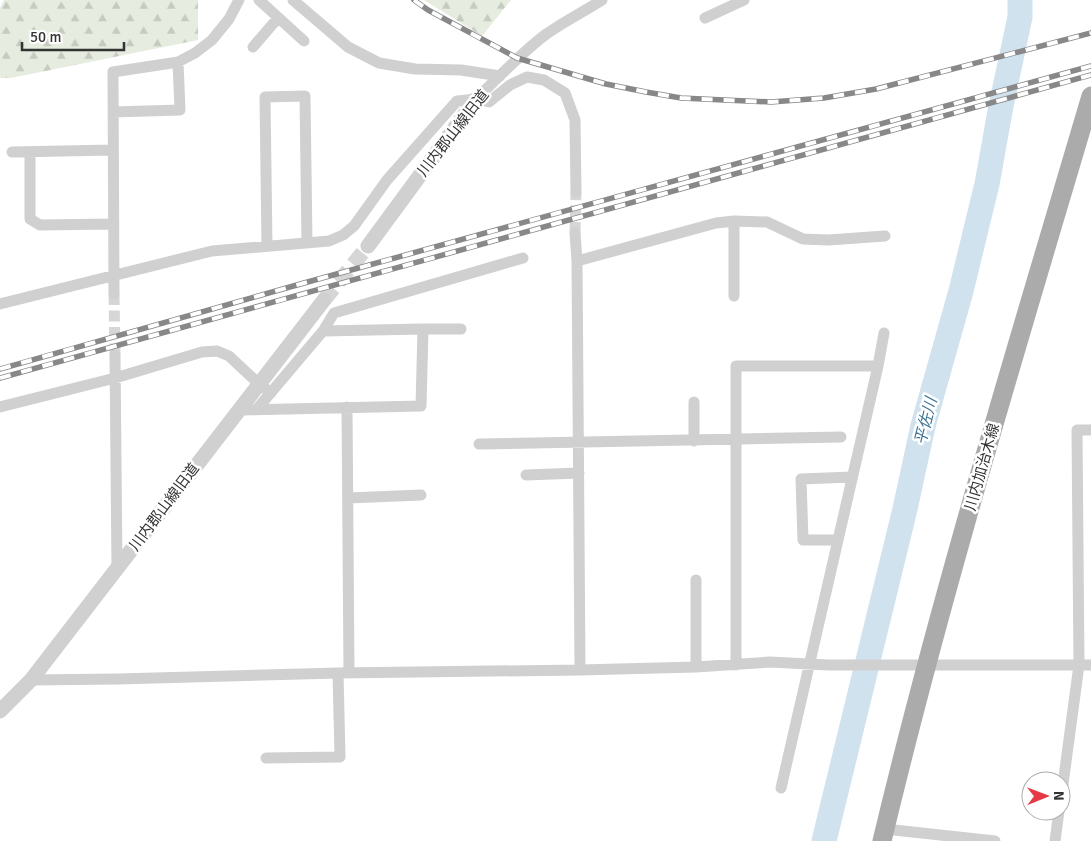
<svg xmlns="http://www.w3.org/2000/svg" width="1091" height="841" font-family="Signika,'Noto Sans JP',sans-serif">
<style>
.forest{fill:url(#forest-firs)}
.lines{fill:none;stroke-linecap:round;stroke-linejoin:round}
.river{stroke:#cfe2ee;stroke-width:25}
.minor-tunnel{stroke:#d6d6d6;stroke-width:11;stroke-dasharray:11 5.5;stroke-linecap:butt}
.tertiary-tunnel{stroke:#d6d6d6;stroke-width:15;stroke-dasharray:15 8;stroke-linecap:butt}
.minor{stroke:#d0d0d0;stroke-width:11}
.tertiary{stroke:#d0d0d0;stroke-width:15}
.primary{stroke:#ababab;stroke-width:19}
.rail-casing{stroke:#888;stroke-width:5.5}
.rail{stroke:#fff;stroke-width:4;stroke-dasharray:11;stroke-linecap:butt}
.labels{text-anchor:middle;stroke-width:5;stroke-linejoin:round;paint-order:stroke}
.street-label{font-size:15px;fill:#333;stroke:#fff}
.water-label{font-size:16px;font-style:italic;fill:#3f7597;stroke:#fff}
</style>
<defs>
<pattern id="forest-firs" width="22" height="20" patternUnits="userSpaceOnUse" patternTransform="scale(1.25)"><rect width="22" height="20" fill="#e6ecdf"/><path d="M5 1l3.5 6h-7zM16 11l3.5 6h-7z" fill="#c6cbc0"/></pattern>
</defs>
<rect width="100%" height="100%" fill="#fff"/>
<!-- forest -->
<path class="forest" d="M4,0H198V40L11,78H0V8Z
M424,0H511L482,36Z"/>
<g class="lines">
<!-- river -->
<path class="river" d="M824,841L905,509L923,426L961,291L987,184L1001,106L1020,17V0"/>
<!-- minor-tunnel -->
<path class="minor-tunnel" d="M575,233L576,192
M114,294L115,355"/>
<!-- tertiary-tunnel -->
<path class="tertiary-tunnel" d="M324,300L368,246"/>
<!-- minor -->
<path class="minor" d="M259,0L304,41
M293,0L348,47L379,63L415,69L461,70L500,76
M705,18L744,0
M253,47L278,18
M476,99C499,77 520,54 545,35C563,22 583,12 602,0
M113,112L180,110L178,62
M12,152L113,150
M30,152V219L40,225L114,224
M734,221L767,222L803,239L828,240L885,236
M575,233L577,261L580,670
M267,246L265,97L305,96L307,243
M577,261L716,223L734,221V296
M114,294L113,72L178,62L195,53L212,40L229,19L239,0
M0,304L212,251L329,241L343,235L354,226L387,180L457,101L476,99L489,102L510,85L527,77L544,80L565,93L575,120L576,192
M323,331L334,313L523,258
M115,355L117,570
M694,402V441
M0,407L115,378L202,352L217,351L229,356L259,384L271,393
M347,407L349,673
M257,409L323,331L423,329
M239,410L421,406L423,329H461
M479,444L841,437
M526,475L579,473
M348,498L421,495
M838,540H803L801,479L852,477
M736,665V366H878
M696,667V580
M31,680L118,679L338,673L580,670L696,667L770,662L828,665H1091
M266,758L340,757L338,673
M781,788L878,366L884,333
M1061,799L1079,665L1077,430H1091
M885,829L995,841
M1055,841L1059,811"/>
<!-- tertiary -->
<path class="tertiary" d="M368,246L476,99
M0,711L31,680L324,300"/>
<!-- primary -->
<path class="primary" d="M882,841C942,590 1018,343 1091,96"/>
<!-- rail casing -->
<g class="rail-casing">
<path id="rail" d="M414,0L428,10L517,58L606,84L646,92L681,98L724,100L771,102L824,98L876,89L1091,33
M0,369L304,283L1091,66
M0,378L1091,75"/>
</g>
<!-- rail -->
<use href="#rail" class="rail"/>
</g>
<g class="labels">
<!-- street labels -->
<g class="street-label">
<text transform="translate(453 133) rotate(-52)" y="5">川内郡山線旧道</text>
<text transform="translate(982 467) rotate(-74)" y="5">川内加治木線</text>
<text transform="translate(164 507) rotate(-53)" y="5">川内郡山線旧道</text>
</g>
<!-- water labels -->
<g class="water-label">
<text transform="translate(925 421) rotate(-76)" y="6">平佐川</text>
</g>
</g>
<!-- north arrow -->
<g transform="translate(1046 796) rotate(89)"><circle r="24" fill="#ffffff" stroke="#adadad"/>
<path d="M0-4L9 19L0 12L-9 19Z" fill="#e63946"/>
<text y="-8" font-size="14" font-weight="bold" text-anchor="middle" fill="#333333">N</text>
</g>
<!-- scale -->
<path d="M22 42v8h102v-8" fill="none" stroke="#333333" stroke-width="2.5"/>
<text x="30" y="42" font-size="15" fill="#333333" stroke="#ffffff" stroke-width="4" paint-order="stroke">50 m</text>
</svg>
